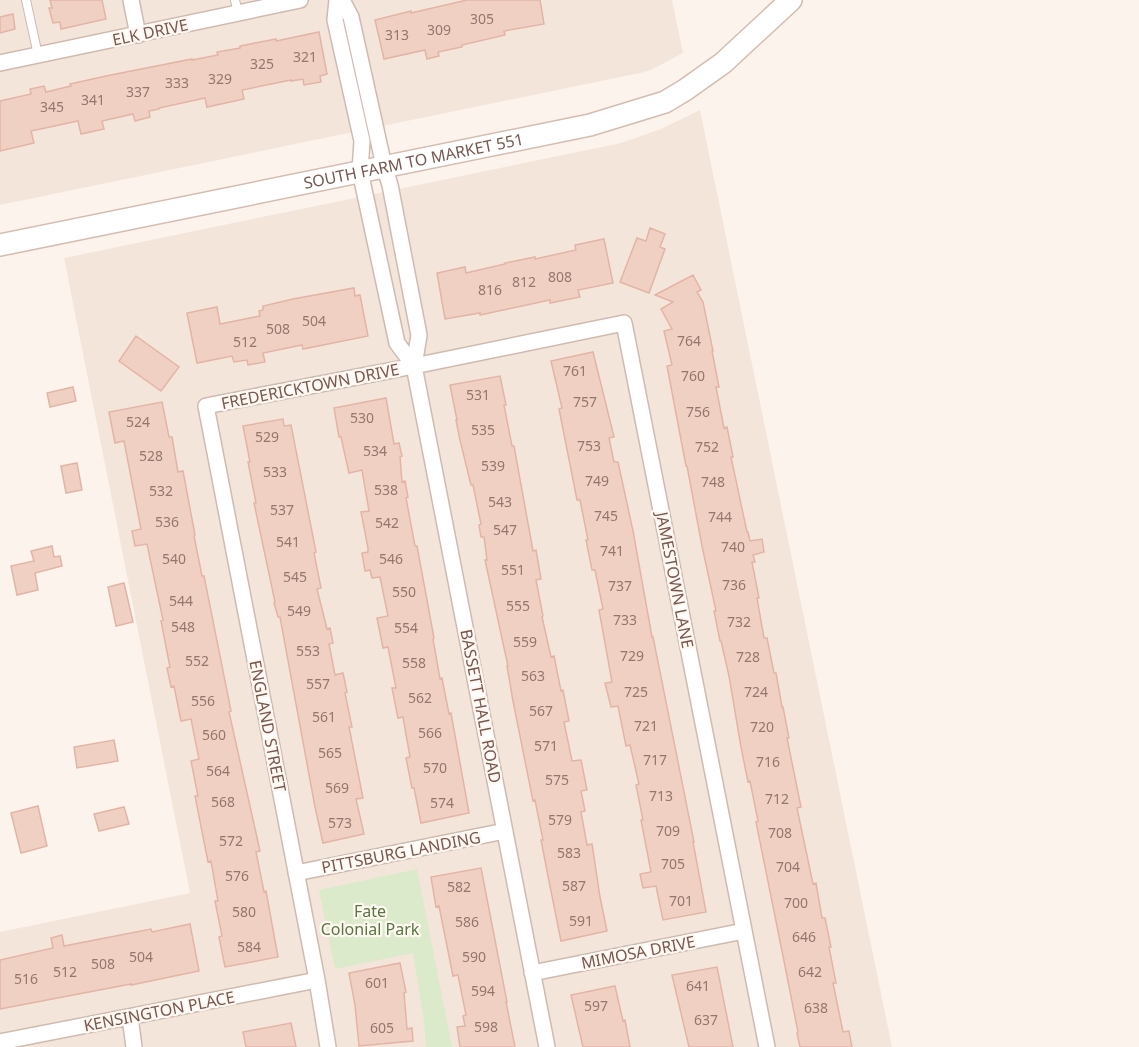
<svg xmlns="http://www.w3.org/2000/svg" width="1139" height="1047" font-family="'Noto Sans',sans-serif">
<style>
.residential{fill:#f4e5da}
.green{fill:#dbeaca}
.building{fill:#f1d0c4;stroke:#e3b4a5;stroke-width:1.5}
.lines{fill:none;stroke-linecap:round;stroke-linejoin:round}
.lane-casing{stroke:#cfbab0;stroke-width:10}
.street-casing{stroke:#cfbab0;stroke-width:18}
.secondary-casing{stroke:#d4bcb1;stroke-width:24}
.lane{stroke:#fff;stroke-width:8}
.street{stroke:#fff;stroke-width:15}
.secondary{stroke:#fff;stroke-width:21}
.labels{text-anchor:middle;stroke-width:4.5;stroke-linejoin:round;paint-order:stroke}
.number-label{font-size:14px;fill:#96756c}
.street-label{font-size:16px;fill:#78574e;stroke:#fff8f2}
.park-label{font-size:16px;fill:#597743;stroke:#fff8f2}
</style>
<rect width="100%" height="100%" fill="#fcf4ec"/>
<!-- residential -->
<path class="residential" d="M0,0H672L683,53L651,70L640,73L0,205Z
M700,110L892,1047H0V932L190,893L64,258L621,143L661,129Z"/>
<!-- green -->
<path class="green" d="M417,869L452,1047H426L424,1021L413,953L335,969L319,890Z"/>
<!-- building -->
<path class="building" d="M50,0H102L106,19L61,29L60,22L53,23L49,8H52Z
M467,0H540L544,24L504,31L505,35L462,45V47L438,52L439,56L427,59L425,50L384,59L375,20L411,11V13Z
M13,14L15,29L0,33V17Z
M319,32L327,74L320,76L321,82L304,85L303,79L291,81V80L242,90L244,99L207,107L205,98L159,108V109L149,111L150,117L135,121L133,114L102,121L104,129L81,134L78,121L31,131L34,143L0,151V101L31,94L30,89L44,86L46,92L71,86L70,84L106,76L192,59V60L218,55L217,52L240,48V46L276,39V41Z
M650,228L665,234L660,247L665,249L649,293L620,282L637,238L646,241Z
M604,239L613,283L578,290L580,297L550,303V300L480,315V313L445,319L437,273L465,267L466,273L505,264V263L535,257V259L576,250L575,245Z
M693,275L701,290L697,292L703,302L713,351H712L719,387H716L724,428L727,427L733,457H731L747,532H748L750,541L762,539L764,552L753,555L755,562H752L759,598H757L764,638H767L774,673H776L782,707H783L789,738H787L801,807L797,808L813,884L816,883L822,918H825L831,947H829L836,983H833L843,1032L849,1031L852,1047H800L797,1033L798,1032L783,956L756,822L758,821L750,781L748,782L741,747L729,676L721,641H720L714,611H716L702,546L687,466H686L667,366L672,365L664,331L672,329L661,309L673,302L655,295Z
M354,288L355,296L360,295L368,336L303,349L302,345L263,353L265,362L248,365L247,360L234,362L232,356L197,363L187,313L217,307L220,324L260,316L259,311L263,310V306L293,299Z
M136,336L179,367L161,391L119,361Z
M593,352L614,437L609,438L614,462H618L633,531L652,637H653L694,842H693L706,912L663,920L656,886L643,888L640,874L651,872L641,820H643L636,785L639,784L630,745L626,746L618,706L611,707L605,683L612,682L599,610L603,609L595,570H592L586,540H588L580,500H577L559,409L562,408L551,361Z
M500,376L506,405H504L512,446H514L533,551L536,550L541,579L536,580L543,616L542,617L551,657L554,656L561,691L563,690L569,721L564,722L572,761L581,760L587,790L581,791L585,811L581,812L587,845L592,844L600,897L607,931L561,941L548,876L541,840H543L535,800L533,801L513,701L507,666H508L485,560H487L484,537H481L479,525L481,524L473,485H471L460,440L456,420H457L450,385Z
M73,387L76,401L50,407L47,393Z
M386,398L394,444L399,443L402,456L400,457L402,482L405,481L408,497L406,498L415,546H417L434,638L433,639L440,679L442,678L449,714L451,713L469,813L421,823L414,788H412L406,758L410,757L403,717L398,718L392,688H396L388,647L383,648L377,618L388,616L380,577L372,578L370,570L365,571L362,553L368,552V548L361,512L369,511L362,470L349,473L341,437H339L334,408Z
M162,402L169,437H172L178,472L183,471L195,535L194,536L202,576H204L231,711L229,712L260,851L256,852L264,892L266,891L278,957L225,967L219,937L222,936L215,901H218L211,861L208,862L195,796H198L191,761L199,759L191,719L181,721L174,686L171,687L167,668L170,667L161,621L163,620L147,544L135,546L132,531L141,529L124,441L115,443L109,412Z
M283,419L284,426L291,425L316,552L314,553L321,588L317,589L327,629L330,628L333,643L329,644L335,675L343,673L347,692L345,693L352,727H349L363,798L356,799L364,834L323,843L315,807L280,617H278L274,603L275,602L254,503H256L248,462H250L243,426Z
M77,463L82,490L66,493L61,466Z
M52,546L54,557L60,556L62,566L35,573L38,590L17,595L11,566L34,561L31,551Z
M124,583L133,622L116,626L108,587Z
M114,740L118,761L77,768L74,747Z
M38,806L47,846L21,853L11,813Z
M124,807L129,824L99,831L94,814Z
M481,868L507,1002H506L515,1047H460L457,1027L465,1026L463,1016L466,1015L458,975L453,976L439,906L436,907L431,877Z
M190,924L199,971L131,985V984L0,1009V960L53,948L51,938L62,935L64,946L151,929L152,932Z
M400,963L406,992L404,993L407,1029L412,1028L413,1041L359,1046L355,1005L349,973Z
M717,967L733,1047H689L672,975Z
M615,986L623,1021L625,1020L630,1047H583L571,995Z
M291,1023L296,1047H246L243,1032Z"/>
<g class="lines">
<!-- lane casing -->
<g class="lane-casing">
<path id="lane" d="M26,0L38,55
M235,0L238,13"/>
</g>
<!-- street casing -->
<g class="street-casing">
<path id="street" d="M131,0L138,35
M337,0L335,20L362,141L360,171L397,343L414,366
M342,0L351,17L384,166L390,185L419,335L414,366L547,1047
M0,63L300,0
M296,873L505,831
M532,973L744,931
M130,1017L134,1047
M0,1042L317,980
M328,1047L317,980L206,406L414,366L624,323L767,1047"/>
</g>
<!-- secondary casing -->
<g class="secondary-casing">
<g id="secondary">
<path id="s1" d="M0,245L590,125L665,102L685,90L723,63L791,0"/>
</g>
</g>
<!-- lane -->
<use href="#lane" class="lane"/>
<!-- street -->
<use href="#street" class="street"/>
<!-- secondary -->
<use href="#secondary" class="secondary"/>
</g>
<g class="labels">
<!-- number labels -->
<g class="number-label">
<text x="482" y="24">305</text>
<text x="439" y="35">309</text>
<text x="397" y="40">313</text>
<text x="305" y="62">321</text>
<text x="262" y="69">325</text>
<text x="220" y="84">329</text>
<text x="177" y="88">333</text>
<text x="138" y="97">337</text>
<text x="93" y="105">341</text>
<text x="52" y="112">345</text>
<text x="560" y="282">808</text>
<text x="524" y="287">812</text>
<text x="490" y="295">816</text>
<text x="314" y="326">504</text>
<text x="278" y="334">508</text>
<text x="689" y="346">764</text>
<text x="245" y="347">512</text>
<text x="575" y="376">761</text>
<text x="693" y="381">760</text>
<text x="478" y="400">531</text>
<text x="585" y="407">757</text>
<text x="698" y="417">756</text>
<text x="362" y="423">530</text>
<text x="138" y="427">524</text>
<text x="483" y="435">535</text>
<text x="267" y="442">529</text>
<text x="589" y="451">753</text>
<text x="707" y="452">752</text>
<text x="375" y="456">534</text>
<text x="151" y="461">528</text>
<text x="493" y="471">539</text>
<text x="275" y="477">533</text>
<text x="597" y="486">749</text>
<text x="713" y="487">748</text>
<text x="386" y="495">538</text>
<text x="161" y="496">532</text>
<text x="500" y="507">543</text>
<text x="282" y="515">537</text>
<text x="606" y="521">745</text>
<text x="720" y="522">744</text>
<text x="167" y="527">536</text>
<text x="387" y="528">542</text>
<text x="505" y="535">547</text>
<text x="288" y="547">541</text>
<text x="733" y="552">740</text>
<text x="612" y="556">741</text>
<text x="174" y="564">540</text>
<text x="391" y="564">546</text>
<text x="513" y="575">551</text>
<text x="295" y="582">545</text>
<text x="734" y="590">736</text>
<text x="620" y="591">737</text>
<text x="404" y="597">550</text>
<text x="181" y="606">544</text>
<text x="518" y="611">555</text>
<text x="299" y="616">549</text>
<text x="625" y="625">733</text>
<text x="739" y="627">732</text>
<text x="183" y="632">548</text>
<text x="406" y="633">554</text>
<text x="525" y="647">559</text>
<text x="308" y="656">553</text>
<text x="632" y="661">729</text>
<text x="748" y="662">728</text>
<text x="197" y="666">552</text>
<text x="414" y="668">558</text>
<text x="533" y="681">563</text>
<text x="318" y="689">557</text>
<text x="636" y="697">725</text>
<text x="756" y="697">724</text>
<text x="420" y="703">562</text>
<text x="203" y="706">556</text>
<text x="541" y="716">567</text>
<text x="324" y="722">561</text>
<text x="646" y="731">721</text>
<text x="762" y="732">720</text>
<text x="430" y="738">566</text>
<text x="214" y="740">560</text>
<text x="546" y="751">571</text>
<text x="330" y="758">565</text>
<text x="655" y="765">717</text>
<text x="768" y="767">716</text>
<text x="435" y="773">570</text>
<text x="218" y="776">564</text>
<text x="557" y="785">575</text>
<text x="337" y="793">569</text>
<text x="661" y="801">713</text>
<text x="777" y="804">712</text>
<text x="223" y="807">568</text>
<text x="442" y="808">574</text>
<text x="560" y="825">579</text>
<text x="340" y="828">573</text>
<text x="668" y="836">709</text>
<text x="780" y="838">708</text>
<text x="231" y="846">572</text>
<text x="569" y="858">583</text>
<text x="673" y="869">705</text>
<text x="788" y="872">704</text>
<text x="237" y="881">576</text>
<text x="574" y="891">587</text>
<text x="459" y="892">582</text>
<text x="681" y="906">701</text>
<text x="796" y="908">700</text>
<text x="244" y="917">580</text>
<text x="581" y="926">591</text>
<text x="467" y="927">586</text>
<text x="804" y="942">646</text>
<text x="249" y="952">584</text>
<text x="141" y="962">504</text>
<text x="474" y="962">590</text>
<text x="103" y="969">508</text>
<text x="65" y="977">512</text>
<text x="810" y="977">642</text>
<text x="26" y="984">516</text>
<text x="377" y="988">601</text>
<text x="698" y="991">641</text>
<text x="483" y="996">594</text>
<text x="596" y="1011">597</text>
<text x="816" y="1013">638</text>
<text x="706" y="1025">637</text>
<text x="486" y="1032">598</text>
<text x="382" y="1033">605</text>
</g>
<!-- street labels -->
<g class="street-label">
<text transform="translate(150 32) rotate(-12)" y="6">ELK DRIVE</text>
<text dy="6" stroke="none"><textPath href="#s1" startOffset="422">SOUTH FARM TO MARKET 551</textPath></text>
<text transform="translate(310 386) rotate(-11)" y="6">FREDERICKTOWN DRIVE</text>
<text transform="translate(675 580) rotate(79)" y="6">JAMESTOWN LANE</text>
<text transform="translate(481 706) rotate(79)" y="6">BASSETT HALL ROAD</text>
<text transform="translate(268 726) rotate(79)" y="6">ENGLAND STREET</text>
<text transform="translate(401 852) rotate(-11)" y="6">PITTSBURG LANDING</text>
<text transform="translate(638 952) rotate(-11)" y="6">MIMOSA DRIVE</text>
<text transform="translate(159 1011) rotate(-11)" y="6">KENSINGTON PLACE</text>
</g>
<!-- park labels -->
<g class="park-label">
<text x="370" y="917">Fate<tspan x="370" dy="18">Colonial Park</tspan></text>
</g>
</g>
</svg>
